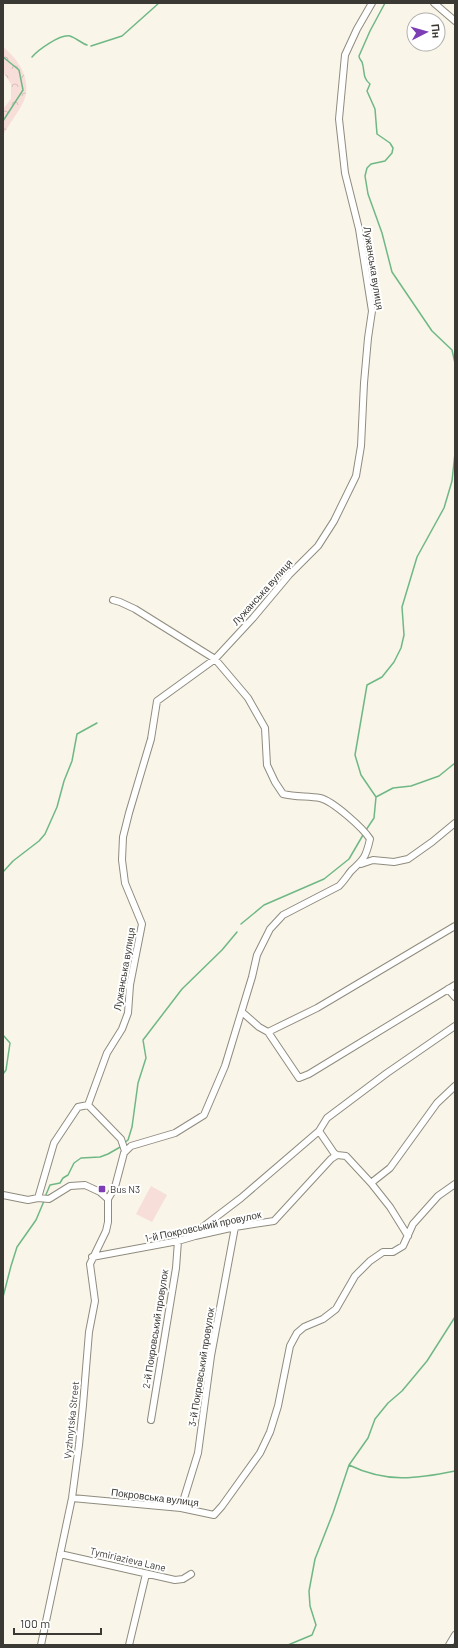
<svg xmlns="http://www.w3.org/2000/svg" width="458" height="1648" font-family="Barlow,sans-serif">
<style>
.forest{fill:url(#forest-crowns)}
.pitch{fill:#f8ded8}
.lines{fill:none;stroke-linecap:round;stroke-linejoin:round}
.stream{stroke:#6fb886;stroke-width:1.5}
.street-casing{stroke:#8f8c7f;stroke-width:8}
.street{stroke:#fff;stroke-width:6}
.poi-dot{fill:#7e3eb3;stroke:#fff;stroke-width:1.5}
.labels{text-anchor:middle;stroke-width:4;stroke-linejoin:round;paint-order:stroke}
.street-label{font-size:10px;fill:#3b3934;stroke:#fff}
.poi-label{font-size:10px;fill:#3b3934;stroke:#fff;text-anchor:start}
</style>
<defs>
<pattern id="forest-crowns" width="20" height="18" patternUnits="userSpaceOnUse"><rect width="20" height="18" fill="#f8ded8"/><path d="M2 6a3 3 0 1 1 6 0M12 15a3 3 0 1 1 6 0" fill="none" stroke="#d6bfba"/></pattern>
</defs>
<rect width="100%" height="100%" fill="#f9f5e8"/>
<!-- forest -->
<path class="forest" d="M3,47C18,59 31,78 25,98C21,109 9,124 3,135V109L11,99V84L3,72Z"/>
<!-- pitch -->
<path class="pitch" d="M151,1186L167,1195L152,1222L136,1214Z"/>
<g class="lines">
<!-- stream -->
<path class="stream" d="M385,3L370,31L359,56C359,59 361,60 362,62C365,70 362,78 370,84L367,91L375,109L377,134L390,143L393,148L392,153L385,161L371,164L367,168L365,176L368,194L382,233L392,272L432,331L452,350L455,363
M91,46L122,36L159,3
M3,57L19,70L23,90L3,121
M32,57C38,50 60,34 70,36C76,38 81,43 87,45
M376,797L393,788L411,786L439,776L455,763
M366,830L374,818L376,797L361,775L355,755L367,685L382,677L394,662L401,648L404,635L402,607L417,557L444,508L452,481L455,453
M3,872L13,861L39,841L45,834L57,807L64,781L72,761L77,734L97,723
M241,924L264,905L324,879L349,859L363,835
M3,1035L10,1043L6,1070L3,1074
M124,1143L128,1140L132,1127L138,1083L146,1058L143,1040L182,989L222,950L237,932
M45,1197L50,1185L60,1183L63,1178L68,1175L74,1163L81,1158L100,1157L108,1154L122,1146
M3,1297L11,1266L17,1247L36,1220L44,1201
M349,1465C386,1483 416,1479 455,1471
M288,1645L312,1635L316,1625L310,1606L309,1591L315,1559L333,1513L349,1465L368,1438L375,1419L388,1403L402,1391L427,1361L455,1317"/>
<!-- street casing -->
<g class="street-casing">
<path id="street" d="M434,3L455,21
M361,864L373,860L394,862L408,859L432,842L455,823
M448,989L455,997
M242,1012L259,1027L268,1032L317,1008L455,926
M268,1032L299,1078L309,1074L455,985
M319,1131L334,1153L337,1155L346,1156L371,1183L390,1207L408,1236
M125,1151L121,1139L88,1105L107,1053L122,1029L128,1013L130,985L142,924L125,883L122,860L123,837L129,813L151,739L157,701L215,659L253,618L289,575L318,546L334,521L356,476L361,446L364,383L368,338L372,311L359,229L345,173L339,119L345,55L357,29L372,3
M371,1183L390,1168L437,1103L455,1086
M3,1195L28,1200L38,1198L49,1199L70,1186L85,1185L100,1192L108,1199
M38,1198L54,1143L78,1107L88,1105
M195,1236V1233L241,1198L319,1131L327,1118L387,1073L455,1026
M92,1257L178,1241L195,1236L235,1227L274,1221L331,1159L337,1155
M151,1420L176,1268L178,1241
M72,1498L181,1508L214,1515L222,1506L260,1453L270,1432L278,1406L290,1346L297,1333L304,1327L323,1319L336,1309L355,1276L370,1261L383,1252H393L403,1246L413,1224L438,1196L455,1184
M181,1508L198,1453L211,1356L235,1227
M60,1554L175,1580L183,1579L191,1574
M41,1645L72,1498L79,1445L83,1405L89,1332L95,1301L90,1264L106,1231L108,1222V1199L115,1187L124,1153L131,1146L175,1133L204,1115L225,1066L252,977L257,955L270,929L283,915L339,886C344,881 347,876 351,871C364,859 366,857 370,839C363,828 333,801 320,798C308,796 295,797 283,794L275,782L267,765L265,728L248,698L215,659L135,609L120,602L113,600
M129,1645L146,1574
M449,1645L455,1635"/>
</g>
<!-- street -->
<use href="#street" class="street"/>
</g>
<!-- markers -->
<rect class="poi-dot" x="98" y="1185" width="8" height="8" rx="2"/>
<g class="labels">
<!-- street labels -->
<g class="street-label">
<text transform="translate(374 268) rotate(81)" y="4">Лужанська вулиця</text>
<text transform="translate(262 592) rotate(-48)" y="4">Лужанська вулиця</text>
<text transform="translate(124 969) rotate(-80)" y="4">Лужанська вулиця</text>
<text transform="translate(203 1226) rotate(-12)" y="4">1-й Покровський провулок</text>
<text transform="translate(155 1329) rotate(-81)" y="4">2-й Покровський провулок</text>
<text transform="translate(201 1367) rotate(-81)" y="4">3-й Покровський провулок</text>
<text transform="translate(71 1420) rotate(-84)" y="4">Vyzhnytska Street</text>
<text transform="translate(155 1497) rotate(7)" y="4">Покровська вулиця</text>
<text transform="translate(128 1559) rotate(13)" y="4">Tymiriazieva Lane</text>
</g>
<!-- poi labels -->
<g class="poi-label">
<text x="110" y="1193">Bus N3</text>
</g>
</g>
<!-- border -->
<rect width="458" height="1648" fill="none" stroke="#3b3934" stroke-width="8"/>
<!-- north arrow -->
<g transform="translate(426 32) rotate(84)"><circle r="19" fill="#ffffff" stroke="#b1b0ae"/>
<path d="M0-3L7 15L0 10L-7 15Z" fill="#7e3eb3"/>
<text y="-6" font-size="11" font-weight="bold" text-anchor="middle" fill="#3b3934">Пн</text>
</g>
<!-- scale -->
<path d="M14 1628v6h87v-6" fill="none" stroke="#3b3934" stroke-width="2"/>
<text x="20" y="1628" font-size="12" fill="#3b3934" stroke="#ffffff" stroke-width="3" paint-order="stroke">100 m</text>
</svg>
